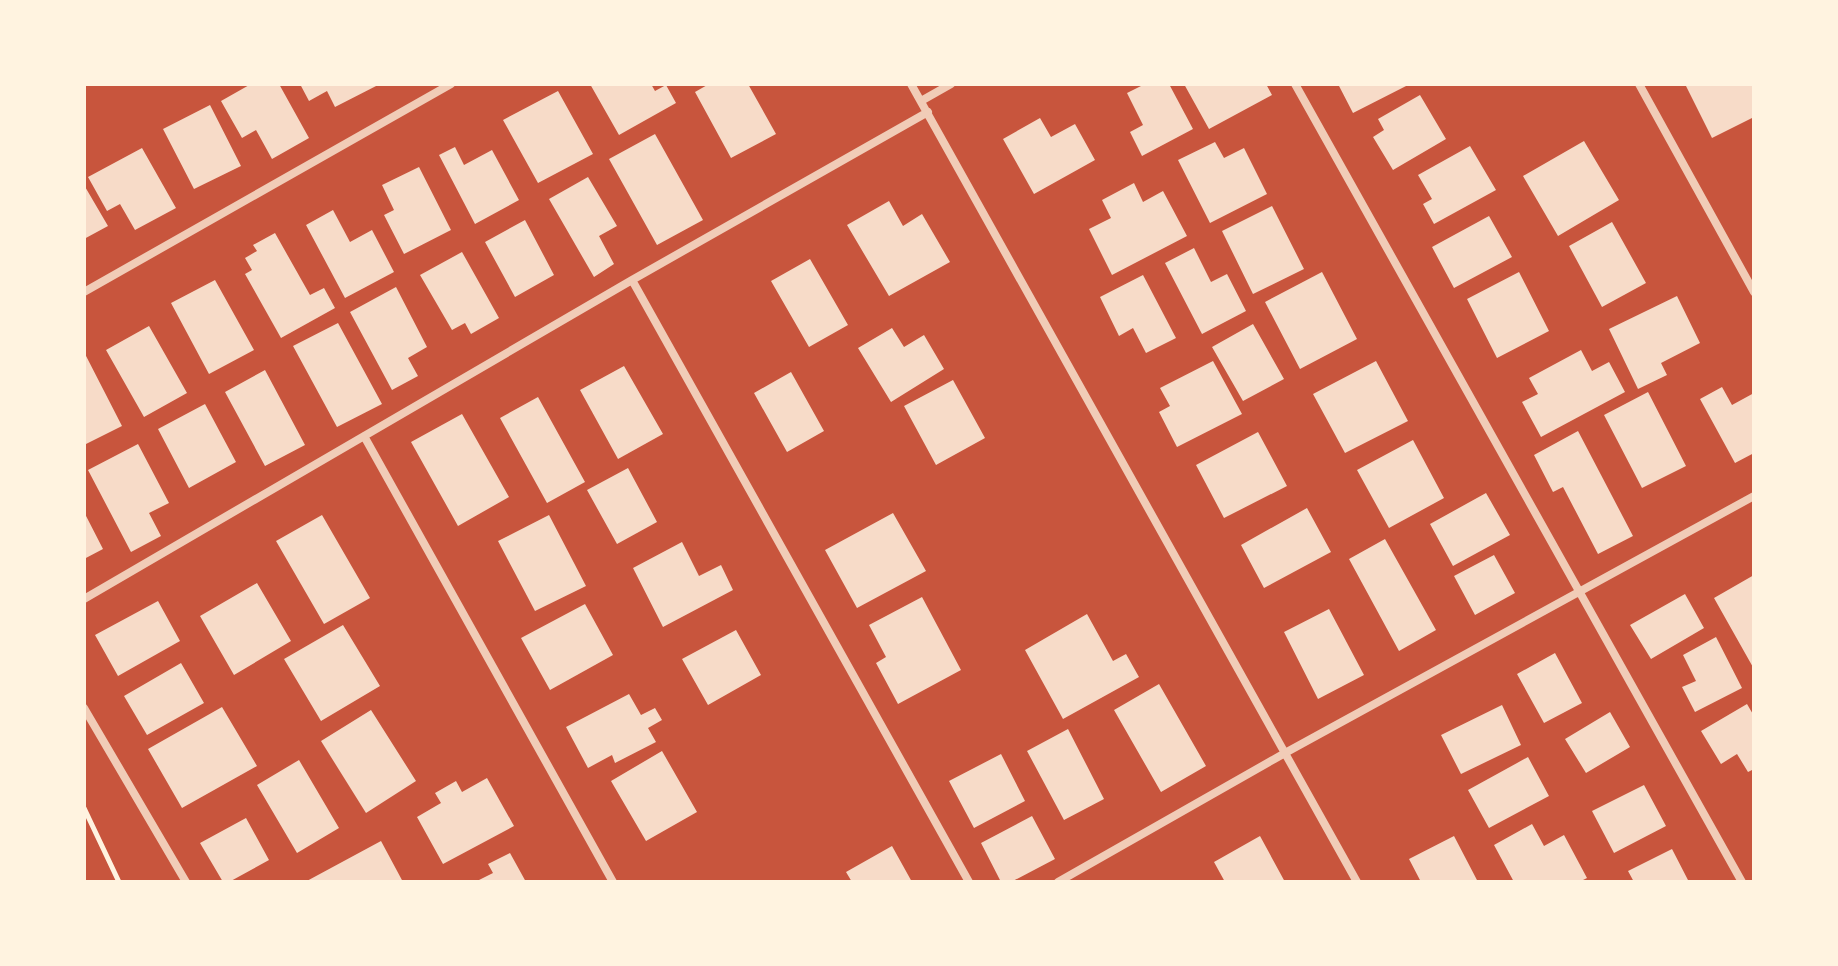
<svg xmlns="http://www.w3.org/2000/svg" width="1838" height="966" font-family="'Public Sans',sans-serif">
<style>
.building{fill:#f7dbc8}
.lines{fill:none;stroke-linecap:round;stroke-linejoin:round}
.path{stroke:#fff3e0;stroke-width:5}
.minor{stroke:#f1ccb7;stroke-width:8}
</style>
<rect width="100%" height="100%" fill="#c8553d"/>
<!-- building -->
<path class="building" d="M251,84H279L309,138L272,159L256,130L242,138L221,101Z
M300,84H380L335,107L327,91L309,101Z
M590,84H651L655,91L666,85L676,103L619,135Z
M709,84H748L776,134L731,158L695,92Z
M1145,84H1169L1193,129L1142,156L1130,132L1143,125L1127,93Z
M1184,84H1266L1272,95L1209,129Z
M1338,84H1410L1353,113Z
M1685,84H1754V117L1712,138Z
M558,91L593,154L538,183L503,120Z
M1420,95L1446,139L1393,170L1373,137L1384,130L1378,119Z
M210,105L241,166L194,189L163,129Z
M1040,118L1051,137L1075,124L1095,160L1034,194L1003,139Z
M655,134L703,220L657,245L609,159Z
M1584,141L1619,200L1558,236L1523,176Z
M1215,142L1224,158L1244,148L1267,194L1210,223L1178,160Z
M1470,146L1496,190L1434,224L1423,204L1432,199L1418,175Z
M455,147L464,165L492,150L519,200L475,224L439,155Z
M142,148L176,208L135,230L120,204L107,211L88,177Z
M419,167L451,230L404,254L384,215L394,210L382,185Z
M588,177L617,226L599,236L614,264L594,277L549,199Z
M1134,183L1143,202L1163,191L1187,236L1112,275L1089,229L1111,218L1102,200Z
M84,185L108,226L84,239Z
M889,201L903,226L922,214L950,262L889,296L847,225Z
M1272,206L1304,269L1253,294L1222,231Z
M333,210L350,242L372,230L394,272L345,298L306,225Z
M1489,216L1512,257L1454,288L1432,247Z
M525,220L554,275L515,297L485,242Z
M1612,222L1646,283L1602,307L1569,246Z
M275,233L310,295L324,288L335,308L281,338L245,274L252,270L245,258L257,251L253,245Z
M1194,248L1211,282L1227,274L1246,311L1202,334L1165,263Z
M462,252L499,318L471,334L465,323L452,330L420,275Z
M810,259L848,325L809,347L771,281Z
M1322,272L1357,339L1300,369L1265,302Z
M1519,272L1549,331L1497,358L1467,299Z
M1143,275L1176,338L1146,353L1133,328L1119,336L1100,297Z
M215,280L254,350L209,374L171,303Z
M396,287L427,347L408,358L418,376L392,390L350,312Z
M1677,296L1700,343L1661,363L1667,375L1638,389L1609,329Z
M338,323L382,404L337,427L293,346Z
M1253,324L1284,379L1243,401L1212,347Z
M149,326L187,393L144,417L106,350Z
M892,328L904,347L924,335L944,369L891,402L858,348Z
M1581,350L1592,371L1609,362L1625,392L1541,437L1522,402L1538,394L1529,378Z
M84,352L122,426L84,445Z
M1213,361L1242,414L1177,447L1159,412L1170,406L1160,388Z
M1376,361L1408,421L1345,453L1313,394Z
M624,366L663,434L618,459L580,390Z
M265,370L305,445L265,466L225,392Z
M791,372L824,431L787,452L754,393Z
M953,380L985,438L936,465L904,406Z
M1722,387L1732,405L1754,393V453L1735,463L1700,399Z
M1648,392L1686,466L1642,488L1604,415Z
M538,397L585,482L547,503L500,418Z
M205,404L236,462L189,488L158,429Z
M462,414L509,497L458,526L411,442Z
M1578,431L1633,536L1598,554L1563,487L1553,492L1534,455Z
M1258,432L1287,486L1224,518L1196,465Z
M1413,440L1444,498L1389,528L1357,470Z
M138,444L169,503L149,513L161,536L131,552L88,470Z
M628,468L657,522L617,544L587,490Z
M1486,493L1510,535L1453,566L1430,524Z
M1307,508L1331,552L1264,588L1241,545Z
M84,512L103,549L84,559Z
M893,513L926,571L857,608L825,550Z
M322,515L370,598L324,624L276,541Z
M549,515L586,586L535,611L498,541Z
M1385,539L1436,630L1399,651L1349,559Z
M682,542L699,576L721,565L733,590L663,627L633,568Z
M1494,555L1515,593L1475,615L1454,576Z
M1754,575V669L1714,598Z
M257,583L291,641L234,675L200,616Z
M1685,594L1704,628L1651,659L1630,625Z
M922,597L961,670L898,704L876,663L886,657L869,625Z
M158,601L180,641L118,676L95,635Z
M585,604L613,655L550,690L521,638Z
M1329,609L1364,675L1318,699L1284,632Z
M1087,614L1113,661L1126,654L1139,677L1063,719L1025,650Z
M343,625L380,686L321,721L284,659Z
M736,630L761,675L708,705L682,659Z
M1716,637L1742,688L1695,712L1682,687L1696,681L1683,655Z
M1555,653L1582,703L1544,723L1517,674Z
M181,663L204,703L147,735L124,696Z
M1159,684L1206,766L1161,792L1114,710Z
M629,694L641,715L655,708L662,720L648,728L656,742L615,763L612,755L588,768L566,727Z
M1747,704L1754,716V769L1748,772L1737,754L1721,764L1701,731Z
M1502,705L1521,745L1461,774L1441,735Z
M222,707L257,766L182,808L148,749Z
M371,710L416,781L366,813L321,741Z
M1610,712L1630,747L1586,773L1565,739Z
M1068,729L1104,799L1064,820L1027,751Z
M662,751L697,812L646,841L611,781Z
M1001,754L1025,801L974,828L949,781Z
M1528,757L1549,796L1489,828L1468,790Z
M299,760L339,828L297,853L257,785Z
M487,778L514,826L443,864L417,817L441,803L435,793L456,781L462,792Z
M1644,785L1666,826L1614,853L1592,811Z
M1032,816L1055,859L1011,882H1001L981,843Z
M246,818L269,860L229,882H223L200,843Z
M1532,824L1544,846L1564,835L1587,878L1579,882H1514L1494,845Z
M1260,836L1285,882H1225L1214,862Z
M1454,836L1478,882H1421L1409,859Z
M381,841L403,882H305Z
M892,846L912,882H852L846,872Z
M1672,849L1689,882H1634L1628,871Z
M510,853L526,882H475L493,873L488,864Z"/>
<g class="lines">
<!-- path -->
<path class="path" d="M84,808L119,882"/>
<!-- minor -->
<path class="minor" d="M911,84L1357,882
M1295,84L1742,882
M1639,84L1754,292
M921,101L951,84
M632,280L969,882
M84,292L451,84
M364,436L613,882
M84,599L632,280L928,112
M84,708L186,882
M1058,882L1285,753L1754,496"/>
</g>
<!-- border -->
<rect width="1838" height="966" fill="none" stroke="#fff3e0" stroke-width="172"/>
</svg>
